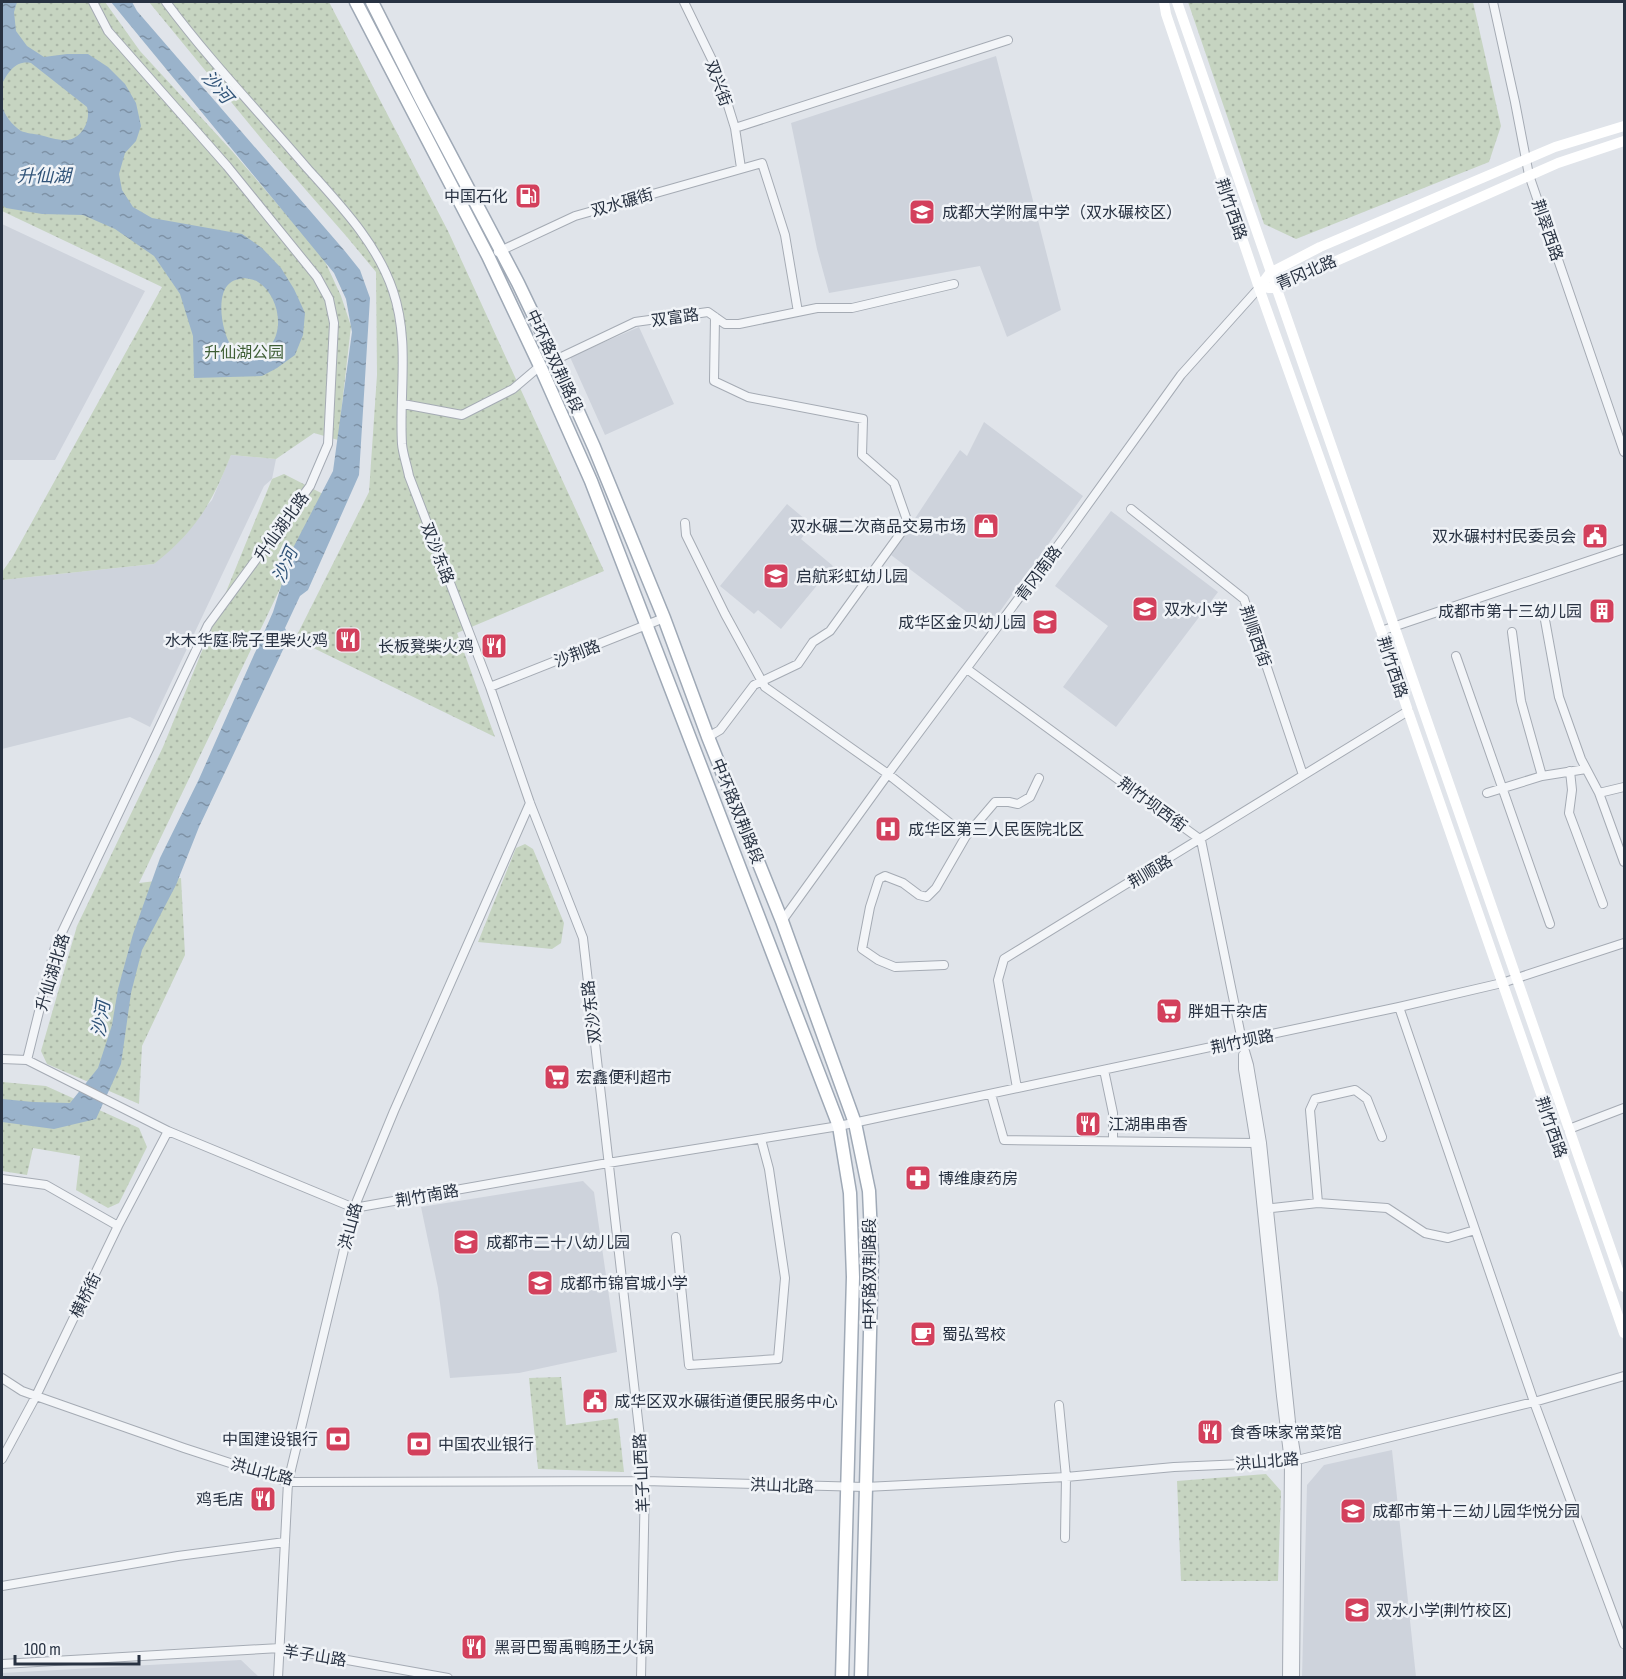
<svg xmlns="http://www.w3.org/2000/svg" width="1626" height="1679" font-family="'Sofia Sans Condensed','Noto Sans SC',sans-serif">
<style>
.built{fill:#ced3dc}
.green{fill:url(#green-dots)}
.water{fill:url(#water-ripples);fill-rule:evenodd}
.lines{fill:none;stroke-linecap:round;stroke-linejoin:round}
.street-casing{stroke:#a5abb4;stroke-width:10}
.primary-casing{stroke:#9fa9b6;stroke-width:15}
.street{stroke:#f3f5f8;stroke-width:8}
.secondary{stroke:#fff;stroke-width:10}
.primary{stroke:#fff;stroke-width:12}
.labels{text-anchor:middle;stroke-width:5;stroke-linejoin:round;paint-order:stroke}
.street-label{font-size:16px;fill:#283242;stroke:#f0f3f7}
.poi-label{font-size:16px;fill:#283242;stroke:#f0f3f7;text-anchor:start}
.park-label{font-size:16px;fill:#3e5e35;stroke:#f0f3f7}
.water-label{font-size:18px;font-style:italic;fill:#305378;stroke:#f0f3f7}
</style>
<defs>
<pattern id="green-dots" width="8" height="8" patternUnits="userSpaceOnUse" patternTransform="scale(1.5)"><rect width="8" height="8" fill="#c6d4c1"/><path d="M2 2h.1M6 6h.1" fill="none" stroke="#aab6a7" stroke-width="1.8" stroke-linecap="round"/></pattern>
<pattern id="water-ripples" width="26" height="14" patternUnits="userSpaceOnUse" patternTransform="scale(1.5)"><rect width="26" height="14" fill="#9ab3cb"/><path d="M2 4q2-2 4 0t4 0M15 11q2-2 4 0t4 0" fill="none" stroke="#7e92a6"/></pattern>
</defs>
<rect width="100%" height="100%" fill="#e0e4ea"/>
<!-- built -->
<path class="built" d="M996,56L1061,310L1007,337L980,266L829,293L817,249L791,123Z
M2,224L145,291L55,460H2Z
M639,327L674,404L605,435L570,357Z
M984,422L1083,496L988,628L891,555L960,450L967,456Z
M231,455L276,459L272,479L264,486L150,727L130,717L2,749V580L154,564L212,500Z
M787,504L812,525L801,539L833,566L781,629L758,610L754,614L720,586Z
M1111,511L1218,592L1116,727L1063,687L1108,626L1055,586Z
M583,1181L594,1192L617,1352L519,1373L450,1378L438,1288L421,1207Z
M1392,1450L1416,1677H1302L1307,1485L1324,1465Z
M241,1660L259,1677H2V1673Z"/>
<!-- green -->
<path class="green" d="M2,2H105L140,51L232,151L323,257L341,296L351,326L338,440L314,433L276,459L231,455C212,503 196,531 154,564L2,580V572L12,558L162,287L2,211Z
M149,2H329L448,231L604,571L457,633L495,737L295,639L369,492L377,375L376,272L347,237L264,142Z
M1188,2H1473L1501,126L1489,162L1296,239L1264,224Z
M284,474L325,495L139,883L181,878L185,955L142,1046L139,1104L47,1064L41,1051L77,926L163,747L272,479Z
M525,844L533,849L564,923L561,943L552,949L478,942L516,848Z
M2,1082L46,1086L139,1128L147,1147L119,1203L108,1208L76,1190L80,1156L33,1148L27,1175L2,1171Z
M561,1377L566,1425L618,1418L624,1472L538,1469L529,1378Z
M1266,1474L1281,1491L1278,1581H1181L1177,1481Z"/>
<!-- water -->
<path class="water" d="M2,2H17L14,12L16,31L27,46L44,57L67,54H88L108,67L125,84L136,103L141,126L136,141L125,153L119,174L122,190L133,207L152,218L242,234L262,248L281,268L294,289L305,313L303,335L295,355L277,368L262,376L194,378L193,336L180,294L154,256L115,229L83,215L42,214L6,208L2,205V105C4,115 12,125 21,131C26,133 34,134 40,135C48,137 59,141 68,140C83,137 91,120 87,107L31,63C16,60 8,72 2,84ZM244,278C248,279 254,279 258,282C277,294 285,326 271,345C266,351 260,355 252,358C244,356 238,354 232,347C222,334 215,294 230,283C233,280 240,279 244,278Z
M111,2H132L137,11L344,250L360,270L370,298L359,475L308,590L300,596L285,628L289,637L199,827L176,885L142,950L131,993L121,1064L96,1119L54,1129L2,1122V1099L33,1102L70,1103L98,1068L112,1025L118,989L133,934L160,858L199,779L273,612L293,548L333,471L352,332L346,299L334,273Z"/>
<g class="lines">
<!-- street casing -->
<g class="street-casing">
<path id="street" d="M166,2C209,60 260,113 307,168C340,205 377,243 393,291C410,341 399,393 402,444C403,455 407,465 409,476L490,687L530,803L583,938L645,1481L641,1678
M684,2L717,70L735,128L741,168
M1493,2L1515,102L1529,175L1624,452
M735,128L1008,40
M498,252L575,216L762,163L785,235L798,312
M555,360L635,322L708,312L725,324H739L817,308H852L954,284
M403,404L462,415L513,389L540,366
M1131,509L1244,599L1303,775
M685,523L686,535L725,614L765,687L888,774L966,836
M1545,620L1559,697L1581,759L1599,793
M1381,631L1624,549
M1512,632L1521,701L1542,776L1586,769
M1456,656L1550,924
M967,669L1201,840L1242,1041L1249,1065L1262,1143L1291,1422L1297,1460L1295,1678
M490,687L664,618
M708,737L720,730L754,685L798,664L813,642L830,631L908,523L894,483L862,455L863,419L748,397L714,381L715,317
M1570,771L1572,790L1569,813L1603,904
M1624,787L1599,793L1624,862
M1487,793L1542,776
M782,921L888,774L1068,532L1181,375L1259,288
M944,965L895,967L878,960L862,949L870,907L879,879L885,876L903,883L919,895L927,897L936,888L966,836L995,802H1009L1018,804L1030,797L1039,778
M1399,1007L1534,1402L1624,1644
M1243,1055V1069L1255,1143L1281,1396L1289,1462L1287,1678
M2,1059L27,1060L168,1131L354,1208L608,1163L839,1126L1399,1007L1502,983L1624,943
M27,1060L55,947L208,625L310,486L328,444L334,323L329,299L317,277L227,166L108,31L93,2
M1104,1070L1113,1113V1141
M1017,1088L998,980L1004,959L1408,711
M991,1094L1004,1140L1255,1143
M1569,1129L1624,1108
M2,1179L46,1185L118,1226
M1318,1203L1310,1110L1315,1099L1355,1090L1367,1099L1382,1137
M1264,1209L1318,1203L1387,1208L1425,1233L1448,1238L1475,1230
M676,1237L689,1365L778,1359L785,1278L769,1169L761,1139
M2,1378L22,1391L36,1396L184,1448L288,1482L645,1481L865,1487L1066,1477L1174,1467L1289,1462L1534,1402L1624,1376
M1059,1405L1066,1477L1065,1538
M2,1459L36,1396L118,1226L168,1131
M2,1586L178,1556L285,1542
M2,1664L280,1648L448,1678
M278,1678L288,1482L354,1208L394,1111L530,803"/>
</g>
<!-- primary casing -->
<g class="primary-casing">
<path id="primary" d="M356,2L488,256L540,366L591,481L839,1126L850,1193L853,1277L842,1678
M372,2L421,99L518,283L555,360L594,447L664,618L708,737L782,921L855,1123L869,1191L872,1257L861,1678"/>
</g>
<!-- street -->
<use href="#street" class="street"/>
<!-- secondary -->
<path class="secondary" d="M1164,2L1166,14L1259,288L1381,631L1408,711L1624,1333
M1177,2L1624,1287
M1259,288L1270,273L1320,247L1555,147L1624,126
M1268,288H1275L1558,163L1624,141"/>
<!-- primary -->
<use href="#primary" class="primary"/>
</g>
<!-- icons -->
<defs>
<g id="fuel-square" transform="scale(1.35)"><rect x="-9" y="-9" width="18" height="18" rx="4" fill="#d3405c" stroke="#f0f3f7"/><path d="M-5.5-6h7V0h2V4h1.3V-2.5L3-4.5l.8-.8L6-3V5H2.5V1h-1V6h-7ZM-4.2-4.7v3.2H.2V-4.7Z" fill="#fff"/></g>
<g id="school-square" transform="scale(1.35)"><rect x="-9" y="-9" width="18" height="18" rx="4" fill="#d3405c" stroke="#f0f3f7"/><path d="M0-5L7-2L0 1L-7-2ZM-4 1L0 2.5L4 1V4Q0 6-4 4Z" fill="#fff"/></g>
<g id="shop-square" transform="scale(1.35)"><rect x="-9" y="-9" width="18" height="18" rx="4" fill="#d3405c" stroke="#f0f3f7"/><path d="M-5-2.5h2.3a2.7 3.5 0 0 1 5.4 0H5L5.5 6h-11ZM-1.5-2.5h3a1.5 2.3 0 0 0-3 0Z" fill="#fff"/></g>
<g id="civic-square" transform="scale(1.35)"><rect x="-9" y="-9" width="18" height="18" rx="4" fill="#d3405c" stroke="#f0f3f7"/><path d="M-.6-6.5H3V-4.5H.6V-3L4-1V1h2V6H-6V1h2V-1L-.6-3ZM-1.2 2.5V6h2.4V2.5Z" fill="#fff"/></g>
<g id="building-square" transform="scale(1.35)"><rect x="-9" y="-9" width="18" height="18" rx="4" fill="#d3405c" stroke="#f0f3f7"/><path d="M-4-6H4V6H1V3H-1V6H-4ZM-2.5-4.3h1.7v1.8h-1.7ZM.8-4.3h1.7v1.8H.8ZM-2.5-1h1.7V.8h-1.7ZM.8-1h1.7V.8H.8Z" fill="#fff"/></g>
<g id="restaurant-square" transform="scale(1.35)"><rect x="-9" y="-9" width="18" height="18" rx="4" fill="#d3405c" stroke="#f0f3f7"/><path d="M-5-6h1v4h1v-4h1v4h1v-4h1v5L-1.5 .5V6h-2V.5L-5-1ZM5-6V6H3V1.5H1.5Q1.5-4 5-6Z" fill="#fff"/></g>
<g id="hospital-square" transform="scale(1.35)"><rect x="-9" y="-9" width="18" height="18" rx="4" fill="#d3405c" stroke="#f0f3f7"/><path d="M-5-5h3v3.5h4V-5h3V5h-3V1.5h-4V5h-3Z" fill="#fff"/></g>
<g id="supermarket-square" transform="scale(1.35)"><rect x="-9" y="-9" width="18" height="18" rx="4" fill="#d3405c" stroke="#f0f3f7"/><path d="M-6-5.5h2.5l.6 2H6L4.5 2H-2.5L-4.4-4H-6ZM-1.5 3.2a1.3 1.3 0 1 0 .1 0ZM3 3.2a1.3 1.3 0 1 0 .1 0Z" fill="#fff"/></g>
<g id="pharmacy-square" transform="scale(1.35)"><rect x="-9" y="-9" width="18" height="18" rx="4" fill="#d3405c" stroke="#f0f3f7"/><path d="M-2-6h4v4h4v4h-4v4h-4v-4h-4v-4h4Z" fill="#fff"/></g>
<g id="cafe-square" transform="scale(1.35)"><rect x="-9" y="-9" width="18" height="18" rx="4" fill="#d3405c" stroke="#f0f3f7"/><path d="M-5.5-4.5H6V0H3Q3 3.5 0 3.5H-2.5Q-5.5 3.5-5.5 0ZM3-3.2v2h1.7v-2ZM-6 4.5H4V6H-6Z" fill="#fff"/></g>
<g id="bank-square" transform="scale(1.35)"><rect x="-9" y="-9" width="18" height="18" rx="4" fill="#d3405c" stroke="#f0f3f7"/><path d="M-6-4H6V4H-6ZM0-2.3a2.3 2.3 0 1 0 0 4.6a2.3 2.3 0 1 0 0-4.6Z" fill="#fff"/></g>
</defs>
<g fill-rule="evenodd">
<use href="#fuel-square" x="528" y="196"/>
<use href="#school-square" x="922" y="212"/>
<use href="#shop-square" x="986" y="526"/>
<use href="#civic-square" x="1595" y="536"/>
<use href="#school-square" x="776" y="576"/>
<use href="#school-square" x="1145" y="609"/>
<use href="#building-square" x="1602" y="611"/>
<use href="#school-square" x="1045" y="622"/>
<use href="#restaurant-square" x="348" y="640"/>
<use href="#restaurant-square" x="494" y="646"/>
<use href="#hospital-square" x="888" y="829"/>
<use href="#supermarket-square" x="1169" y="1011"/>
<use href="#supermarket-square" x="557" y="1077"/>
<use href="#restaurant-square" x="1088" y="1124"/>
<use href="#pharmacy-square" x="918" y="1178"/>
<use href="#school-square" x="466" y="1242"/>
<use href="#school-square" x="540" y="1283"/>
<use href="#cafe-square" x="923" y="1334"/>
<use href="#civic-square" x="595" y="1401"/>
<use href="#restaurant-square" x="1210" y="1432"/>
<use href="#bank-square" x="338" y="1439"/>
<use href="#bank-square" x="419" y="1444"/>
<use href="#restaurant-square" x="263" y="1499"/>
<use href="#school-square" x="1353" y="1511"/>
<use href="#school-square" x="1357" y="1610"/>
<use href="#restaurant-square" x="474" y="1647"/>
</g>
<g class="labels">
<!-- street labels -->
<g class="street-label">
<text transform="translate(719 83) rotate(70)" y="6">双兴街</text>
<text transform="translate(622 202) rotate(-16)" y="6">双水碾街</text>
<text transform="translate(1232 209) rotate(71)" y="6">荆竹西路</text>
<text transform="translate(1548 230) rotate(71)" y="6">荆翠西路</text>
<text transform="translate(1306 272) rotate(-23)" y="6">青冈北路</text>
<text transform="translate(675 317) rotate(-8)" y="6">双富路</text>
<text transform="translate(555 361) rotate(65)" y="6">中环路双荆路段</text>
<text transform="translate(281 526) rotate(-54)" y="6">升仙湖北路</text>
<text transform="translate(438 553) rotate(69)" y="6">双沙东路</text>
<text transform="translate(1038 573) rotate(-53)" y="6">青冈南路</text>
<text transform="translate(1256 636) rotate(71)" y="6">荆顺西街</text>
<text transform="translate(577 653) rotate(-21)" y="6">沙荆路</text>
<text transform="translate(1393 667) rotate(72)" y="6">荆竹西路</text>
<text transform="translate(1153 804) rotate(36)" y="6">荆竹坝西街</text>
<text transform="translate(738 811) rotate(68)" y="6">中环路双荆路段</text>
<text transform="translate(1150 871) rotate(-31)" y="6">荆顺路</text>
<text transform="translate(52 972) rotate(-73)" y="6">升仙湖北路</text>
<text transform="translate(591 1012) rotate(-97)" y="6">双沙东路</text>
<text transform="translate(1242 1041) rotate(-12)" y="6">荆竹坝路</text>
<text transform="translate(1552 1127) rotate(71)" y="6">荆竹西路</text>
<text transform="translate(427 1195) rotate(-10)" y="6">荆竹南路</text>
<text transform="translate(350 1226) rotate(-75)" y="6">洪山路</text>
<text transform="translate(869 1274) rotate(-90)" y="6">中环路双荆路段</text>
<text transform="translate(85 1295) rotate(-64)" y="6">横桥街</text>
<text transform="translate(1267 1461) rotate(-5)" y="6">洪山北路</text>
<text transform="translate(262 1471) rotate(15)" y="6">洪山北路</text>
<text transform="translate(641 1473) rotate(-93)" y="6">羊子山西路</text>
<text transform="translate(782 1485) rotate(2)" y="6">洪山北路</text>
<text transform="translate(315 1655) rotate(9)" y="6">羊子山路</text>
</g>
<!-- poi labels -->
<g class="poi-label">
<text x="508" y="202" text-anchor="end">中国石化</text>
<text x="942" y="218">成都大学附属中学（双水碾校区）</text>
<text x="966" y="532" text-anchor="end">双水碾二次商品交易市场</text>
<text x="1576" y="542" text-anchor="end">双水碾村村民委员会</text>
<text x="796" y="582">启航彩虹幼儿园</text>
<text x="1164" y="615">双水小学</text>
<text x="1582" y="617" text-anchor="end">成都市第十三幼儿园</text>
<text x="1026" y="628" text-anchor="end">成华区金贝幼儿园</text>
<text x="328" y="646" text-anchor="end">水木华庭·院子里柴火鸡</text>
<text x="474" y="652" text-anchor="end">长板凳柴火鸡</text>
<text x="908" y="835">成华区第三人民医院北区</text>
<text x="1188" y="1017">胖姐干杂店</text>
<text x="576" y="1083">宏鑫便利超市</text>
<text x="1108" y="1130">江湖串串香</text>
<text x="938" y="1184">博维康药房</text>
<text x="486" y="1248">成都市二十八幼儿园</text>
<text x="560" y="1289">成都市锦官城小学</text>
<text x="942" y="1340">蜀弘驾校</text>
<text x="614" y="1407">成华区双水碾街道便民服务中心</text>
<text x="1230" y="1438">食香味家常菜馆</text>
<text x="318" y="1445" text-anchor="end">中国建设银行</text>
<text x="438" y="1450">中国农业银行</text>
<text x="244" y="1505" text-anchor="end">鸡毛店</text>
<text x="1372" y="1517">成都市第十三幼儿园华悦分园</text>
<text x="1376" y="1616">双水小学(荆竹校区)</text>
<text x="494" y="1653">黑哥巴蜀禹鸭肠王火锅</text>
</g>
<!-- park labels -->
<g class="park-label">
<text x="244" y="358">升仙湖公园</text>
</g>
<!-- water labels -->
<g class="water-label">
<text transform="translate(217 87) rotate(49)" y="6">沙河</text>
<text x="44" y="182">升仙湖</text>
<text transform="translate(285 565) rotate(-66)" y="6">沙河</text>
<text transform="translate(101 1019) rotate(-81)" y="6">沙河</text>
</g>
</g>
<!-- border -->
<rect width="1626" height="1679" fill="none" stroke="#283242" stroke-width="6"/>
<!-- scale -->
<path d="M15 1655v9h124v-9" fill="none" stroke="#283242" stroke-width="3"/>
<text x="24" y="1655" font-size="18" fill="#283242" stroke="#f0f3f7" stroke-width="4.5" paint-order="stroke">100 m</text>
</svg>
